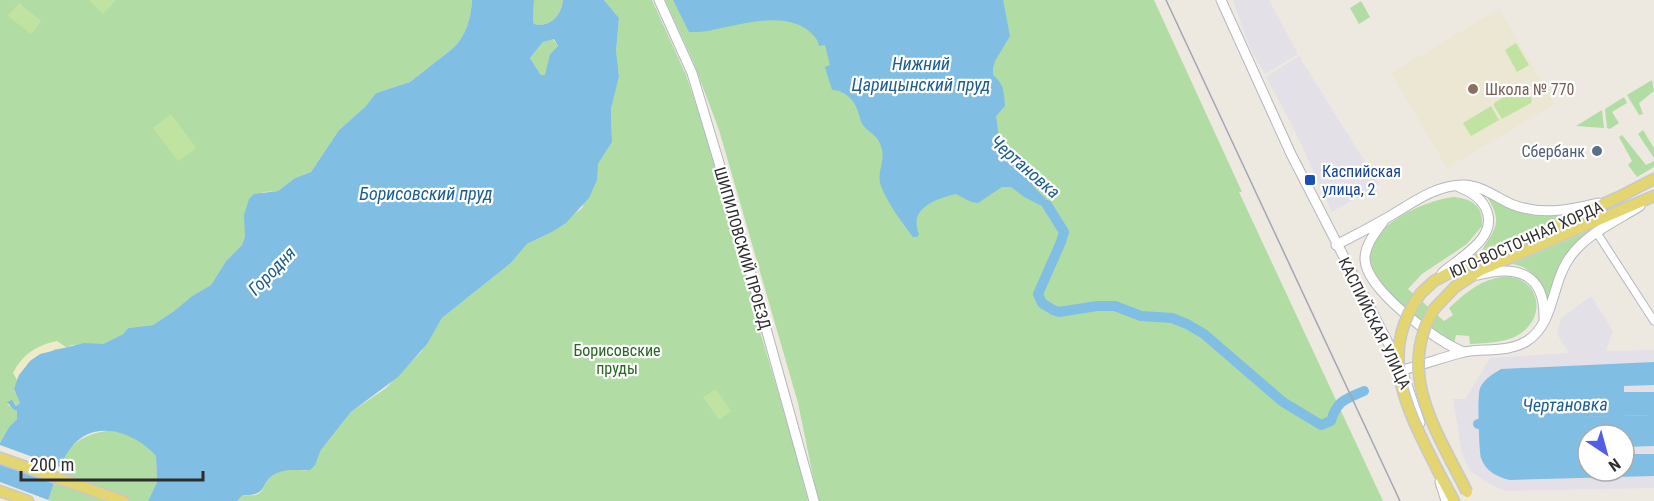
<svg xmlns="http://www.w3.org/2000/svg" width="1654" height="501" font-family="'Roboto Condensed',sans-serif">
<style>
.industrial{fill:#e3e1e7;fill-rule:evenodd}
.education{fill:#ece7d3}
.green{fill:#b1dda4}
.sand{fill:#eeecc8}
.pitch{fill:#c0e3a1}
.water{fill:#80bee3;fill-rule:evenodd}
.pier{fill:#ede9e1}
.lines{fill:none;stroke-linecap:round;stroke-linejoin:round}
.river{stroke:#80bee3;stroke-width:10}
.minor-casing{stroke:#b5b6bf;stroke-width:9}
.secondary-casing{stroke:#b5b6bf;stroke-width:11}
.primary-casing{stroke:#c8c8c8;stroke-width:13}
.minor{stroke:#fff;stroke-width:7}
.secondary{stroke:#fff;stroke-width:9}
.primary{stroke:#e3d570;stroke-width:10}
.rail{stroke:#a4a5b5;stroke-width:1.5}
.primary-bridge-casing{stroke:#c8c8c8;stroke-width:13;stroke-linecap:butt}
.primary-bridge{stroke:#e3d570;stroke-width:10}
.education-dot{fill:#8d6e63;stroke:#fff;stroke-width:2}
.service-dot{fill:#5c6f8a;stroke:#fff;stroke-width:2}
.transit-dot{fill:#1a4fb4;stroke:#fff;stroke-width:2}
.labels{text-anchor:middle;stroke-width:4.5;stroke-linejoin:round;paint-order:stroke}
.education-label{font-size:16px;fill:#785e54;stroke:#fff;text-anchor:start}
.service-label{font-size:16px;fill:#4e5e75;stroke:#fff;text-anchor:end}
.transit-label{font-size:16px;fill:#164399;stroke:#fff;text-anchor:start}
.street-label{font-size:16px;fill:#2d2d2d;stroke:#fff}
.park-label{font-size:16px;fill:#296523;stroke:#fff}
.water-label{font-size:18px;font-style:italic;fill:#1c5d93;stroke:#fff}
</style>
<rect width="100%" height="100%" fill="#ede9e1"/>
<!-- industrial -->
<path class="industrial" d="M1233,0H1269L1298,54L1265,74L1248,44Z
M1299,56L1379,184L1332,212L1293,127L1266,77Z
M1591,296L1613,331L1606,351L1654,350V488L1505,491L1486,482L1470,471L1462,454L1453,399H1465L1490,358L1569,353L1557,334L1561,318ZM1588,435H1624V471H1588Z"/>
<!-- education -->
<path class="education" d="M1499,9L1555,104L1447,168L1391,73Z"/>
<!-- green -->
<path class="green" d="M0,0H472C471,18 466,37 452,49L410,82L376,93L365,107L339,130L311,172L295,178L278,191L264,192L249,199L245,236L242,245L226,261L211,285L192,296L174,311L153,325L128,328L123,334L103,344L72,345L63,349L14,391L17,394L20,403L16,406L14,402L7,404L17,411V419L9,427L0,443Z
M534,0H563C561,16 550,28 534,24L533,21Z
M604,0H652L686,75L707,137L739,263L749,281L756,318L804,479L803,482L808,501H237L243,495C248,495 254,496 258,494C264,491 264,483 269,478C277,469 295,468 306,471L317,460L321,450L351,412L386,388L421,352L442,318L511,263L527,244L552,232L582,208L598,164L612,142L611,109L619,73L616,64V52L619,18Z
M665,0H1154L1242,192H1239L1383,501H818L798,403L719,130L693,61Z
M1361,1L1370,17L1359,24L1350,8Z
M553,39L558,46L550,54L546,75H541L530,58L543,42Z
M1652,80L1654,91L1639,103L1643,114L1639,115L1627,95Z
M1624,97L1627,103L1612,112L1619,123L1610,129L1607,128L1605,109Z
M1602,110L1604,128L1576,126Z
M1643,130L1654,148V158L1638,134Z
M1622,135L1646,165L1654,161V167L1637,177L1628,165L1632,161L1619,137Z
M1453,197C1471,198 1484,206 1482,226L1467,244L1422,274L1408,289L1444,321L1453,315L1449,308C1463,295 1478,282 1496,278C1534,269 1552,312 1520,334C1506,343 1486,343 1470,344L1469,336L1456,335L1454,344C1435,336 1421,322 1406,308C1393,297 1370,282 1368,263C1366,226 1423,201 1453,197Z
M1487,197L1539,215L1561,216L1482,250C1494,230 1504,223 1487,197Z
M1598,227L1560,266L1548,300C1543,282 1532,267 1512,264Z
M106,431C127,430 143,441 156,456L157,482L148,501H48C61,464 62,438 106,431Z"/>
<!-- sand -->
<path class="sand" d="M57,341L67,348L55,349L19,375L17,380L13,373C22,355 36,345 57,341Z"/>
<!-- pitch -->
<path class="pitch" d="M91,0H116L103,14L90,1Z
M19,3L41,21L31,34L8,16Z
M1516,43L1529,65L1517,72L1505,50Z
M1521,87H1524L1532,99L1531,103L1502,119L1494,106V103Z
M1491,106L1499,120L1471,136L1463,123Z
M171,114L196,148L178,161L153,128Z
M716,389L731,411L719,420L703,397Z"/>
<!-- water -->
<path class="water" d="M472,0H534L533,21L534,24C550,28 561,16 563,0H604L619,18L616,52L619,76L611,109L612,142L598,164L597,180L589,198L566,223L552,232L527,244L511,263L442,318L427,344L398,377L351,412L321,450L315,465L310,470C299,471 288,468 277,473C258,481 271,496 243,495L237,501H148L157,482L156,456C135,432 93,417 70,449C59,463 54,484 48,501H0V443L9,427L17,419V411L13,409L7,402L12,400L16,406L20,403L14,389L19,375L30,361L40,354L84,343L103,344L123,334L128,328L153,325L174,311L192,296L211,285L226,261L242,245L245,236L244,215L249,199L254,194L278,191L295,178L311,172L339,130L365,107L376,93L410,82L452,49C466,37 471,18 472,0ZM554,39L558,46L550,54L545,75H541L530,58L543,42Z
M673,0H1003L1010,36L995,61L993,68V75C1004,84 1004,92 1005,106L996,116C1000,139 996,158 1025,164L1034,187L1046,199L1055,214L1048,209L1024,197L1011,187H1002L978,203L971,202L956,194C936,199 908,208 919,234L917,237H913C901,221 888,204 881,186C876,173 885,162 882,150C879,135 871,135 863,125C860,121 860,116 858,112C855,100 844,90 832,90L825,67L830,65L825,45L819,46C818,39 814,36 809,31C783,10 741,25 712,30C705,32 697,32 689,32Z
M1654,362V385L1624,386V392H1654V415L1482,420L1483,427L1654,424V446L1625,447L1626,454H1654V476L1510,480C1499,478 1485,471 1481,458C1479,449 1477,396 1480,388C1484,379 1493,374 1501,369ZM1588,435H1624V471H1588Z"/>
<!-- pier -->
<path class="pier" d="M0,445L63,468L57,485L0,464Z
M0,482L51,501H0Z"/>
<g class="lines">
<!-- river -->
<path class="river" d="M1047,205L1064,232L1061,242L1038,294L1042,303L1053,310L1059,312L1097,306H1115L1141,316L1172,318L1187,324L1204,334L1283,402L1321,425L1331,421C1337,400 1346,399 1364,391
M1478,424L1654,420"/>
<!-- minor casing -->
<g class="minor-casing">
<path id="minor" d="M1597,233L1654,321"/>
</g>
<!-- secondary casing -->
<g class="secondary-casing">
<path id="secondary" d="M659,0L692,73L732,206L814,501
M1221,0L1291,154L1402,370L1420,423
M1383,222C1375,233 1365,245 1365,259C1365,289 1438,343 1464,352
M1336,245C1352,237 1369,228 1385,219C1410,205 1435,184 1465,185C1482,186 1496,197 1511,204C1540,216 1569,210 1598,203
M1442,273C1460,257 1501,237 1485,207C1480,197 1469,191 1459,187
M1478,275C1515,265 1545,272 1544,318
M1402,370C1423,365 1443,357 1464,352C1484,348 1508,353 1527,341C1555,323 1551,283 1570,257C1586,234 1616,221 1640,206
M1440,482L1446,501"/>
</g>
<!-- primary casing -->
<g class="primary-casing">
<path id="primary" d="M1421,293L1434,281L1458,268L1619,197L1654,179
M1434,309L1455,287L1479,271L1654,196
M0,458L123,501
M1438,471L1454,501
M0,491L28,501"/>
</g>
<!-- minor -->
<use href="#minor" class="minor"/>
<!-- secondary -->
<use href="#secondary" class="secondary"/>
<!-- primary -->
<use href="#primary" class="primary"/>
<!-- rail -->
<path class="rail" d="M1166,0L1400,501"/>
<!-- primary-bridge casing -->
<g class="primary-bridge-casing">
<path id="primary-bridge" d="M1421,293C1375,355 1408,411 1438,471
M1434,309C1395,374 1438,433 1467,492"/>
</g>
<!-- primary-bridge -->
<use href="#primary-bridge" class="primary-bridge"/>
</g>
<!-- markers -->
<circle class="education-dot" cx="1473" cy="89" r="6"/>
<circle class="service-dot" cx="1597" cy="151" r="6"/>
<rect class="transit-dot" x="1304" y="174" width="12" height="12" rx="3"/>
<g class="labels">
<!-- education labels -->
<g class="education-label">
<text x="1485" y="95">Школа № 770</text>
</g>
<!-- service labels -->
<g class="service-label">
<text x="1585" y="157">Сбербанк</text>
</g>
<!-- transit labels -->
<g class="transit-label">
<text x="1322" y="177">Каспийская<tspan x="1322" dy="18">улица, 2</tspan></text>
</g>
<!-- street labels -->
<g class="street-label">
<text transform="translate(1526 239) rotate(-24)" y="6">ЮГО-ВОСТОЧНАЯ ХОРДА</text>
<text transform="translate(743 248) rotate(74)" y="6">ШИПИЛОВСКИЙ ПРОЕЗД</text>
<text transform="translate(1375 323) rotate(64)" y="6">КАСПИЙСКАЯ УЛИЦА</text>
</g>
<!-- park labels -->
<g class="park-label">
<text x="617" y="356">Борисовские<tspan x="617" dy="18">пруды</tspan></text>
</g>
<!-- water labels -->
<g class="water-label">
<text x="921" y="70">Нижний<tspan x="921" dy="21">Царицынский пруд</tspan></text>
<text transform="translate(1025 167) rotate(41)" y="6">Чертановка</text>
<text x="426" y="200">Борисовский пруд</text>
<text transform="translate(272 271) rotate(-46)" y="6">Городня</text>
<text transform="translate(1565 405) rotate(-1)" y="6">Чертановка</text>
</g>
</g>
<!-- north arrow -->
<g transform="translate(1606 453) rotate(144)"><circle r="28" fill="#ffffff" stroke="#ababab" stroke-width="1.5"/>
<path d="M0-4.5L10 22L0 15L-10 22Z" fill="#535ee8"/>
<text y="-9" font-size="16" font-weight="bold" text-anchor="middle" fill="#2d2d2d">N</text>
</g>
<!-- scale -->
<path d="M21 471v9h182v-9" fill="none" stroke="#2d2d2d" stroke-width="3"/>
<text x="30" y="471" font-size="18" fill="#2d2d2d" stroke="#ffffff" stroke-width="4.5" paint-order="stroke">200 m</text>
</svg>
